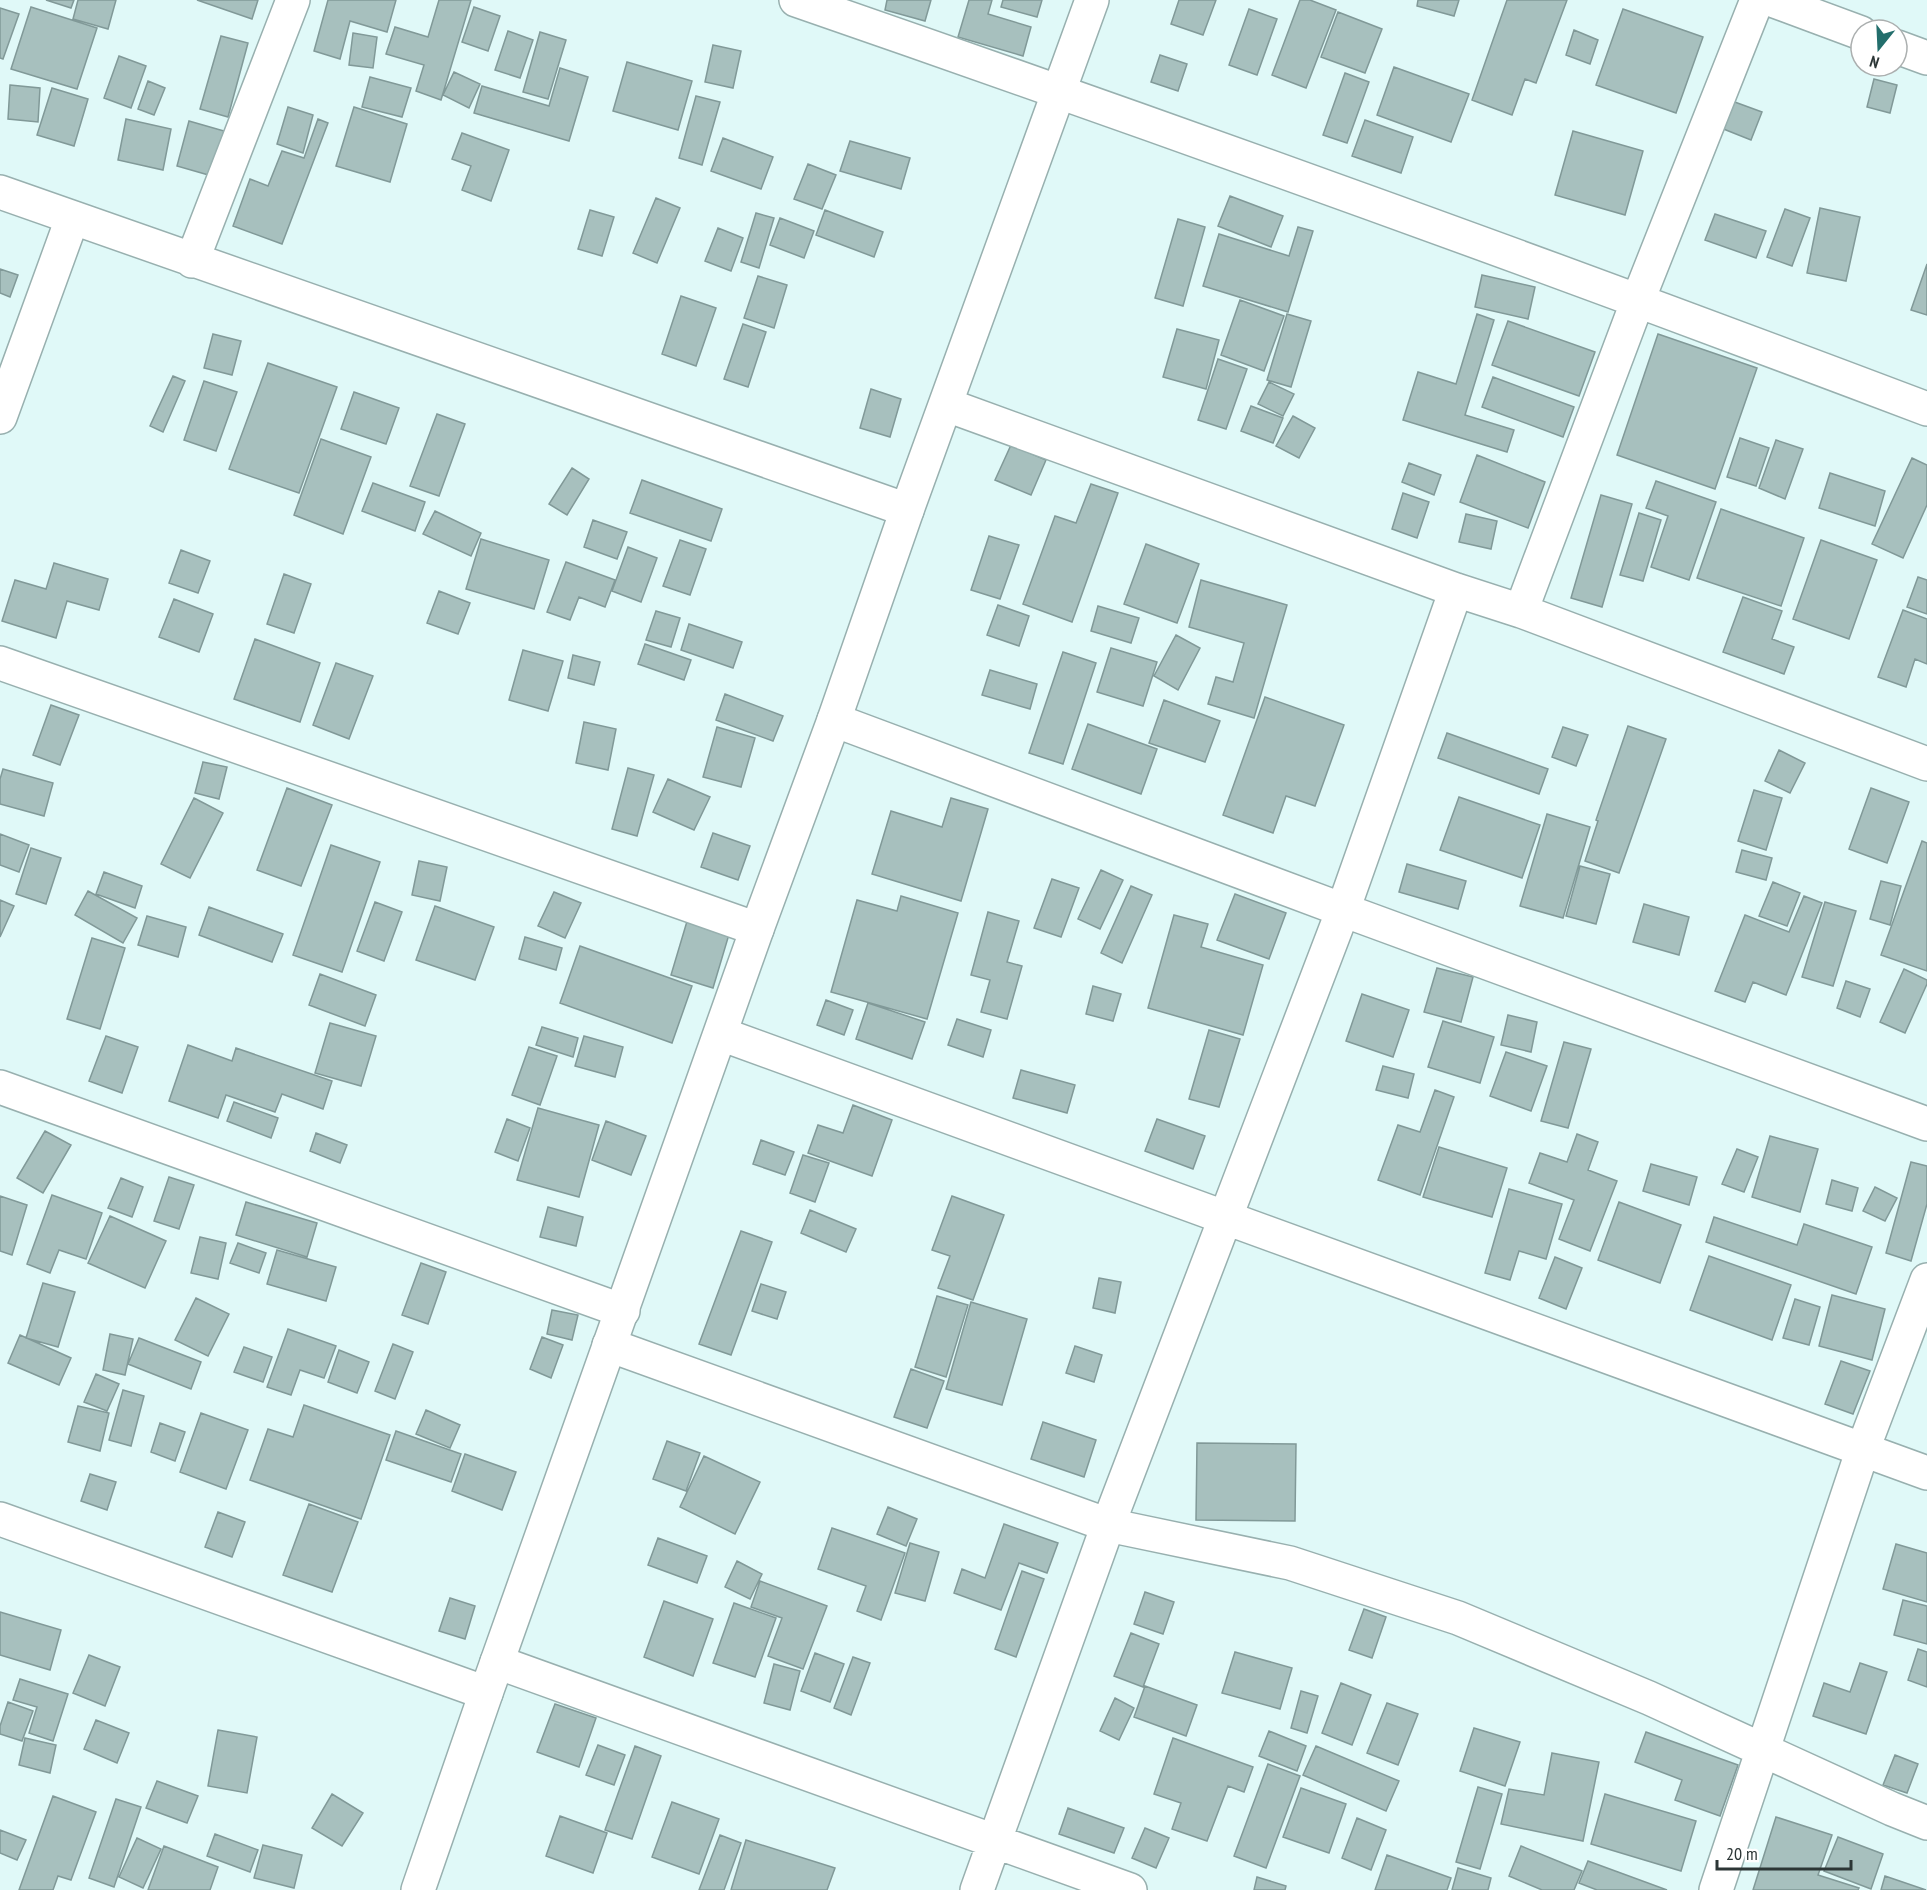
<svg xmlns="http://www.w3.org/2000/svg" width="1927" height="1890" font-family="'PT Sans Narrow',sans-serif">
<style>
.building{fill:#a7c0be;stroke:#819998;stroke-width:1.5}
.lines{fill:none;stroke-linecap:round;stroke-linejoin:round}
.street-casing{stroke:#98b0af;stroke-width:36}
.secondary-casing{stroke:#98b0af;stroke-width:36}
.street{stroke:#fff;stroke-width:33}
.secondary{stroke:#fff;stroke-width:33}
</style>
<rect width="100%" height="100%" fill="#e0f9f8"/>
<!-- building -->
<path class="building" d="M46,0H74L71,8Z
M78,0H116L108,29L73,19Z
M197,0H258L252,19Z
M328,0H396L387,32L350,21L340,59L314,51Z
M439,0H471L441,100L416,91L424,65L386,54L395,27L428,37Z
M887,0H931L925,21L885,10Z
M969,0H992L988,14L1031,27L1023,56L958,37Z
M1003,0H1042L1037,17L1001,7Z
M1179,0H1216L1203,35L1171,24Z
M1300,0H1310L1336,10L1306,88L1272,75Z
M1418,0H1459L1454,16L1417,6Z
M1507,0H1567L1536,83L1525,79L1512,115L1472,100Z
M31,7L97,28L77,89L11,69Z
M474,7L500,16L488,51L462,42Z
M0,8L19,14L3,59L0,58Z
M1249,9L1277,19L1257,75L1229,65Z
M1623,9L1703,37L1676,113L1596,85Z
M1338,12L1382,29L1365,73L1321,57Z
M1574,30L1598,40L1590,64L1566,55Z
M508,31L533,40L520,78L495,70Z
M540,32L566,40L548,99L523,92Z
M353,33L377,37L373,68L349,65Z
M221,36L248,43L228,117L200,109Z
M713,45L741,51L733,88L705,82Z
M1160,55L1187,64L1178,91L1151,82Z
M119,56L146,66L131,108L104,98Z
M627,62L692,81L678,130L613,111Z
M1394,67L1469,94L1451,142L1377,115Z
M560,68L588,77L569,141L474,113L482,86L549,106Z
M454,72L480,84L469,108L443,95Z
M1345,73L1369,82L1347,143L1323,135Z
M370,77L411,88L402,117L362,107Z
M1874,79L1897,85L1890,113L1867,107Z
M148,81L165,88L154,115L138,109Z
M10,85L40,88L38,122L8,119Z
M52,88L88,99L74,146L37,135Z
M696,96L720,102L702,165L679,158Z
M1732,101L1762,112L1751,140L1721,128Z
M288,107L313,115L303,153L277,144Z
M354,107L407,124L390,182L336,166Z
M126,119L171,129L163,170L118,160Z
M318,119L328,123L282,244L233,226L250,179L268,186L282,151L304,158Z
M1365,120L1413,137L1401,173L1352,156Z
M189,121L224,131L212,176L177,166Z
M1573,131L1643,151L1625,215L1555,195Z
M462,133L509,150L491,201L462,190L471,166L452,159Z
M723,138L773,157L761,189L711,171Z
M850,141L910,158L901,189L840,171Z
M808,164L836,175L822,209L794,199Z
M1230,196L1283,216L1271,247L1218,226Z
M656,198L680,208L657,263L633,253Z
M1820,208L1860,217L1846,281L1807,273Z
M1785,209L1810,218L1792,266L1767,257Z
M590,210L614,217L602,256L578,249Z
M825,210L883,232L874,257L816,235Z
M756,213L774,218L759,268L741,262Z
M1715,214L1766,231L1756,258L1705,240Z
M780,218L814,231L804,258L770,245Z
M1178,219L1205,227L1183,306L1155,298Z
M1298,227L1313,231L1288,312L1203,286L1219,234L1289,256Z
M718,228L743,238L731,271L705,261Z
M1927,264V315L1911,310Z
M0,269L18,275L10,297L0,293Z
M1482,275L1535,287L1528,319L1475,307Z
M758,276L787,285L774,328L744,318Z
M681,296L716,308L696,366L662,354Z
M1240,300L1284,316L1264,371L1221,355Z
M1287,314L1311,321L1291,387L1267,380Z
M1477,314L1494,320L1465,415L1514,430L1507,452L1403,420L1418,372L1456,384Z
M1508,321L1595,352L1579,396L1492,365Z
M743,324L766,332L748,387L724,379Z
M1177,329L1219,340L1206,389L1163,377Z
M213,334L241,341L232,375L204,368Z
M1658,334L1757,368L1715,489L1617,455Z
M1218,359L1247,369L1226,429L1198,420Z
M268,363L337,387L299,493L229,469Z
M173,376L185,381L163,432L150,426Z
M1493,377L1574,407L1563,437L1482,407Z
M204,381L237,392L216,451L184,440Z
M1269,382L1294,394L1283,416L1258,404Z
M871,389L901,399L890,437L860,428Z
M354,392L399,408L386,444L341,429Z
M1251,406L1283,418L1273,443L1241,431Z
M437,414L465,424L439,496L410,486Z
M1293,416L1315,428L1299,458L1276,446Z
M1740,438L1769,448L1756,486L1727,477Z
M321,439L371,457L343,534L294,515Z
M1776,440L1803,449L1785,499L1759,488Z
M1011,445L1046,460L1031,495L995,480Z
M1477,455L1545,482L1528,528L1460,502Z
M1912,458L1927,465V505L1903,558L1872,544Z
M1409,463L1441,475L1434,495L1402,482Z
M572,468L589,479L567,515L549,504Z
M1830,473L1885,491L1875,526L1819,508Z
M642,480L722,509L711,541L630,513Z
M1656,481L1716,502L1689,580L1651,567L1668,516L1646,508Z
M373,483L425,502L415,531L362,511Z
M1091,484L1118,493L1072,622L1023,604L1055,516L1076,523Z
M1403,493L1429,502L1417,538L1392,529Z
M1601,495L1632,504L1602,607L1571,598Z
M1721,509L1804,538L1781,606L1697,578Z
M435,511L481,533L471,556L423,534Z
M1639,513L1661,520L1643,581L1620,575Z
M1466,514L1497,521L1491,549L1459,542Z
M593,520L627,532L617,559L584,547Z
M989,536L1019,545L1000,599L971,590Z
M481,539L549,560L534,609L466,589Z
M680,540L706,549L690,595L663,586Z
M1821,540L1877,560L1849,639L1793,619Z
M1146,544L1199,564L1177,623L1124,604Z
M628,547L657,558L641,602L612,591Z
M181,550L210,561L198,593L169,583Z
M566,562L615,580L605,607L579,597L570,620L547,612Z
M54,563L108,579L99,610L67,601L56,638L2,621L15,580L46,589Z
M284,574L311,584L294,633L267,624Z
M1918,577L1927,580V614L1907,607Z
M1201,580L1287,605L1254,718L1208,704L1216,677L1233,682L1244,643L1189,627Z
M439,591L470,603L458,634L427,623Z
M1743,597L1782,611L1772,639L1794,647L1784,674L1723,652Z
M174,599L213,614L199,652L159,637Z
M998,605L1029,616L1019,646L987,635Z
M1098,606L1139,618L1131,643L1091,631Z
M1903,610L1927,619V664L1915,659L1906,687L1878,677Z
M656,611L680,618L671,647L646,640Z
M689,624L742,642L733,668L681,650Z
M1176,635L1200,648L1178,690L1154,676Z
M255,639L320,663L300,722L234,699Z
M645,644L691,660L684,680L638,664Z
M1111,648L1157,662L1143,706L1097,692Z
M523,650L563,661L548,711L509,700Z
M1063,652L1096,663L1063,764L1029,753Z
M573,655L600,662L594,685L568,678Z
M336,663L373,676L349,739L313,725Z
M990,670L1037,684L1030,709L982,695Z
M725,694L783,716L773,741L716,720Z
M1265,697L1344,725L1315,806L1286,796L1273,833L1223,815Z
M1164,700L1220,721L1205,762L1149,743Z
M51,705L79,715L60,765L33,755Z
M584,722L616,729L608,770L576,763Z
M1088,724L1157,749L1141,794L1072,769Z
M1628,726L1666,739L1619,873L1585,861L1598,821L1596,820Z
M717,727L755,738L741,787L703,777Z
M1563,727L1588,735L1576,766L1552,757Z
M1447,733L1548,769L1539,794L1438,758Z
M1779,750L1805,763L1790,793L1765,781Z
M203,762L227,767L219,799L195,793Z
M628,768L654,775L637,836L612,829Z
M3,769L53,783L44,816L0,804V779Z
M668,779L710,797L694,830L653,812Z
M287,788L332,805L301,886L257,870Z
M1871,788L1909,802L1887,863L1849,849Z
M1754,790L1782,798L1766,850L1738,841Z
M1459,797L1540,825L1522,878L1440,850Z
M194,798L223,813L190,878L161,864Z
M951,798L988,809L961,901L872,874L891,811L942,827Z
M1547,814L1590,827L1563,918L1520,906Z
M713,833L750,846L738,880L701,867Z
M0,834L29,845L19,872L0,865Z
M1922,841L1927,843V971L1881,955Z
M331,845L380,862L342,972L293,955Z
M31,848L61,858L46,904L16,894Z
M1742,850L1772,858L1766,880L1736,872Z
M419,861L447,867L440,901L412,895Z
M1407,864L1466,881L1458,909L1399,892Z
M1580,866L1610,874L1596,924L1566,916Z
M1101,870L1123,880L1100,929L1078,919Z
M104,872L142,886L135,908L96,894Z
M1052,879L1079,888L1061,937L1034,928Z
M1881,881L1901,886L1890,925L1870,919Z
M1773,882L1800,893L1787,926L1759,916Z
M1131,886L1152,895L1122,963L1101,953Z
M88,891L137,918L123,943L75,915Z
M554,892L581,903L565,938L538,926Z
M1235,894L1286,913L1269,959L1217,940Z
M901,896L958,913L927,1019L831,992L857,900L897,911Z
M1804,896L1822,903L1786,995L1753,982L1745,1002L1715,991L1745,915L1789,932Z
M0,900L14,906L0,937Z
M375,902L402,912L384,961L357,951Z
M1825,902L1856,911L1833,986L1802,977Z
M1644,904L1689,917L1679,955L1633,942Z
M435,906L494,927L475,980L416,960Z
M209,907L283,934L272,962L199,935Z
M988,912L1019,921L1007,962L1022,966L1007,1019L981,1012L990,980L971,975Z
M1174,915L1208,924L1201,947L1263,965L1243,1035L1148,1008Z
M147,916L186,927L178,957L138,945Z
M688,918L730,931L713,988L671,975Z
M525,937L562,948L556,970L519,959Z
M92,938L125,948L100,1029L67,1019Z
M580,946L692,986L672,1043L560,1003Z
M1437,968L1473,977L1461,1022L1424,1012Z
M1904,969L1927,980V984L1905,1033L1880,1022Z
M320,974L376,995L365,1026L309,1005Z
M1846,981L1870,989L1860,1017L1837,1008Z
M1093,986L1121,994L1113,1021L1086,1014Z
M1362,994L1409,1010L1393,1057L1346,1041Z
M826,1000L853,1010L844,1035L817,1025Z
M868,1003L925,1022L912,1059L856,1039Z
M1508,1015L1537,1022L1531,1052L1501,1045Z
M957,1019L991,1030L983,1057L948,1045Z
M1443,1021L1494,1037L1480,1083L1428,1067Z
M330,1023L376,1036L361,1086L315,1073Z
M542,1027L578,1038L573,1057L536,1045Z
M1209,1030L1240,1039L1219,1107L1189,1099Z
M106,1036L138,1047L122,1093L89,1081Z
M584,1036L623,1047L615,1077L575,1066Z
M1564,1042L1591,1049L1568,1128L1541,1121Z
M188,1045L232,1061L236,1048L332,1081L323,1109L282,1094L275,1112L226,1095L218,1118L169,1101Z
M529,1047L557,1056L540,1105L512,1095Z
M1506,1052L1547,1066L1531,1111L1490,1096Z
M1383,1066L1414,1074L1408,1098L1376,1090Z
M1021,1070L1075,1085L1067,1113L1013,1098Z
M1435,1090L1454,1097L1420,1195L1378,1180L1398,1125L1420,1132Z
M234,1102L278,1118L271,1138L227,1121Z
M853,1105L892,1120L872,1176L808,1153L818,1125L843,1133Z
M538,1108L599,1125L579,1197L517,1180Z
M507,1119L530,1128L518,1161L495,1152Z
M1157,1119L1205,1136L1193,1169L1145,1151Z
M606,1121L646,1136L631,1175L592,1160Z
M45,1131L71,1145L43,1193L17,1178Z
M316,1133L347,1145L340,1163L310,1151Z
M1577,1134L1598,1142L1588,1170L1617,1181L1590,1251L1559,1239L1574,1200L1529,1183L1540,1153L1567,1162Z
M1770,1136L1818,1149L1800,1212L1752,1197Z
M761,1140L794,1152L785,1175L753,1164Z
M1439,1147L1507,1168L1492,1217L1423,1197Z
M1737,1149L1758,1157L1744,1192L1722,1184Z
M803,1155L829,1163L815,1202L790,1193Z
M1911,1162L1927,1166V1204L1911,1261L1886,1253Z
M1651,1164L1697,1177L1689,1205L1643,1191Z
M169,1177L194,1185L179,1229L154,1221Z
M121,1178L143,1187L132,1217L108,1208Z
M1832,1180L1858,1188L1852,1211L1826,1204Z
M1875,1187L1897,1198L1885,1221L1863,1211Z
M1509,1189L1562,1204L1546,1259L1519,1251L1510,1280L1485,1273Z
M52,1195L102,1213L86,1259L59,1250L50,1273L27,1264Z
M0,1196L27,1205L12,1255L0,1251Z
M952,1196L1004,1215L973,1300L938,1288L950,1256L932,1250Z
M246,1202L317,1223L307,1257L236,1235Z
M1619,1202L1681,1225L1660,1283L1598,1260Z
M548,1207L583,1217L576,1246L540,1237Z
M810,1210L856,1229L846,1252L801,1233Z
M110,1216L166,1241L145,1288L88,1263Z
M1714,1217L1797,1245L1804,1224L1872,1247L1856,1294L1706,1242Z
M741,1231L772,1242L731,1355L699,1344Z
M200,1237L226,1243L218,1279L191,1273Z
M238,1243L266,1253L259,1273L230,1263Z
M277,1250L336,1267L326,1301L267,1284Z
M1709,1256L1791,1285L1772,1340L1690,1310Z
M1555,1257L1582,1268L1566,1309L1539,1298Z
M421,1263L446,1272L428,1324L402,1315Z
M1099,1278L1121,1282L1115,1313L1093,1308Z
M43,1283L75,1292L58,1347L26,1338Z
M761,1284L786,1292L777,1319L752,1311Z
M1832,1295L1885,1309L1872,1360L1819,1346Z
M937,1296L968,1305L946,1377L915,1367Z
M196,1298L229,1314L208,1356L175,1340Z
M1795,1299L1820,1307L1809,1345L1783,1338Z
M971,1302L1027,1319L1002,1405L946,1389Z
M552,1310L578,1315L572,1340L547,1334Z
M288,1329L336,1346L324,1378L300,1370L291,1395L267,1387Z
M110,1334L133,1339L125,1375L103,1370Z
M20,1335L71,1358L59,1385L8,1363Z
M542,1337L563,1345L551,1378L530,1369Z
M139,1338L201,1362L191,1389L128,1364Z
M393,1344L413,1352L395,1399L375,1391Z
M1075,1346L1102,1355L1094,1382L1066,1373Z
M244,1347L272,1357L263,1382L234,1372Z
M339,1350L369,1362L357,1393L328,1382Z
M1841,1361L1870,1371L1853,1414L1825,1404Z
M911,1369L944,1381L927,1428L894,1417Z
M96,1374L119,1384L107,1411L84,1402Z
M123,1390L144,1396L131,1446L109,1440Z
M304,1405L390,1435L361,1519L250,1480L268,1429L293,1437Z
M78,1406L109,1413L100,1451L68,1442Z
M426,1410L460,1425L450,1448L416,1434Z
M201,1413L248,1430L226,1489L180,1472Z
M1043,1422L1096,1440L1084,1477L1031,1459Z
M160,1423L185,1432L175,1461L151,1452Z
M396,1431L461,1454L451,1482L386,1460Z
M667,1441L700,1453L686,1491L653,1479Z
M1197,1443L1296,1444L1295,1521L1196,1520Z
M465,1454L516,1472L502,1510L452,1491Z
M704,1456L760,1482L735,1534L680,1507Z
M90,1474L116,1482L107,1510L81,1501Z
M309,1504L358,1522L332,1592L283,1575Z
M888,1507L917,1519L906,1546L877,1534Z
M218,1512L245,1522L232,1557L205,1547Z
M1004,1524L1058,1543L1047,1573L1019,1563L1001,1610L954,1593L962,1569L985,1578Z
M832,1528L905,1553L881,1620L857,1611L866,1586L818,1569Z
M658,1538L707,1556L697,1583L648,1565Z
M910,1543L939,1552L925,1601L895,1593Z
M1896,1544L1927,1553V1602L1883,1589Z
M737,1561L762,1574L750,1599L725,1587Z
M1022,1571L1044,1579L1016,1657L995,1649Z
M760,1581L827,1606L803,1669L768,1656L782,1618L751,1607Z
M1145,1592L1174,1602L1163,1634L1134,1624Z
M450,1598L475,1606L465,1639L439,1631Z
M1903,1600L1927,1606V1644L1894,1635Z
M664,1601L713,1619L693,1676L644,1657Z
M734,1603L776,1618L755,1677L713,1663Z
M1364,1609L1386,1617L1372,1658L1349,1650Z
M0,1612L61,1630L50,1670L0,1655Z
M1131,1633L1159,1644L1143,1687L1114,1676Z
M1918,1649L1927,1652V1687L1908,1680Z
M1235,1652L1292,1668L1280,1709L1222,1693Z
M815,1653L844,1664L830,1702L801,1691Z
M89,1655L120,1667L105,1706L73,1693Z
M853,1657L870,1663L851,1715L834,1708Z
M1860,1663L1887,1672L1866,1734L1813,1716L1824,1683L1850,1692Z
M774,1664L800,1671L790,1710L764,1703Z
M20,1679L68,1694L53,1741L29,1733L37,1707L13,1700Z
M1341,1683L1371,1695L1352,1745L1322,1733Z
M1145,1686L1197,1705L1186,1736L1134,1717Z
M1301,1691L1318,1696L1307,1733L1291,1728Z
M1115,1698L1134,1708L1119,1740L1100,1731Z
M8,1702L33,1711L22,1741L0,1734V1726Z
M1387,1703L1418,1714L1398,1765L1367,1753Z
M555,1704L596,1718L579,1767L537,1752Z
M96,1720L129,1733L117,1763L84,1749Z
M1474,1728L1520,1742L1505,1786L1460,1771Z
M218,1730L257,1737L247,1793L208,1786Z
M1269,1731L1306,1746L1297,1771L1259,1756Z
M1646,1732L1738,1765L1720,1816L1675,1800L1682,1780L1635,1762Z
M25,1738L56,1745L50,1773L19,1765Z
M1173,1738L1253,1767L1244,1792L1228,1786L1207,1841L1172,1829L1181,1803L1154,1794Z
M598,1745L625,1755L614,1785L586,1775Z
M635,1746L661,1756L632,1839L605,1830Z
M1316,1746L1399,1781L1386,1811L1303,1775Z
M1552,1753L1599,1762L1583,1841L1501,1824L1509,1789L1544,1795Z
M1895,1755L1918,1764L1907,1793L1883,1785Z
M1268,1764L1300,1776L1266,1868L1234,1856Z
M157,1781L198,1796L187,1823L146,1808Z
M1478,1787L1502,1794L1480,1869L1456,1862Z
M1301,1788L1346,1804L1329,1853L1283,1837Z
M332,1794L363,1813L342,1846L312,1828Z
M1605,1794L1696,1821L1681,1871L1591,1844Z
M53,1796L96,1812L71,1880L58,1876L53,1890H19Z
M116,1799L141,1807L114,1887L89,1878Z
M672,1802L719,1819L699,1874L652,1857Z
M1068,1808L1124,1828L1114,1853L1059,1834Z
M560,1816L607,1833L593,1873L546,1856Z
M1776,1817L1832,1835L1818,1875L1859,1888L1858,1890H1753Z
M1357,1818L1386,1830L1371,1870L1342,1858Z
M1145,1828L1169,1838L1156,1868L1132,1858Z
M0,1830L26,1840L17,1860L0,1853Z
M215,1834L258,1850L250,1872L207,1856Z
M720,1835L741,1843L724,1890H699Z
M1838,1837L1883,1854L1871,1889L1824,1871Z
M137,1838L161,1849L143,1888L119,1877Z
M746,1840L835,1868L827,1890H731Z
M263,1845L302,1855L294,1888L254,1878Z
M164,1846L218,1867L210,1890H148Z
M1521,1846L1582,1871L1574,1890H1542L1509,1876Z
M1387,1855L1451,1878L1447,1890H1375Z
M1588,1861L1667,1890H1597L1579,1883Z
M1458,1868L1491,1878L1488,1890H1452Z
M1885,1876L1926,1890H1881Z
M1257,1877L1286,1886L1285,1890H1254Z"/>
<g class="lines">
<!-- street casing -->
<g class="street-casing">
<path id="street" d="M796,0C1175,131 1552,267 1927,409
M1772,0L1861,33
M1897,47L1927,58
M0,192L907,510
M192,261L293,0
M947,405L1456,590L1521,611L1927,764
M0,417L72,219
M1521,611L1638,300L1757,0
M0,663L757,929
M834,720L1343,910L1927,1124
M721,1034L1927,1473
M0,1087L623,1311
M609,1345L1108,1525L1290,1563L1458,1618L1649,1698L1892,1809L1927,1823
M0,1519L486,1693
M497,1662L1130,1890
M977,1890L1108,1525L1343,910L1456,590
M1716,1890L1863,1449L1927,1280"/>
</g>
<!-- secondary casing -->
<g class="secondary-casing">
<path id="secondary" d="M418,1890L486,1693L757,929L834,720L907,510L1092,0"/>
</g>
<!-- street -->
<use href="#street" class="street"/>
<!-- secondary -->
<use href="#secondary" class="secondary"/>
</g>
<!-- north arrow -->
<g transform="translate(1879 48) rotate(198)"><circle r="28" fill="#ffffff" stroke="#abafaf" stroke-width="1.5"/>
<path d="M0-4.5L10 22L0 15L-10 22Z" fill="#236e6c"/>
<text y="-9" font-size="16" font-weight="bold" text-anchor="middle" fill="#2c3636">N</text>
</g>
<!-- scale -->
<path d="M1717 1860v9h134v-9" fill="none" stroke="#2c3636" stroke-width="3"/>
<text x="1726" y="1860" font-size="18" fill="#2c3636" stroke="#ffffff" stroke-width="4.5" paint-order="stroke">20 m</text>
</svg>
